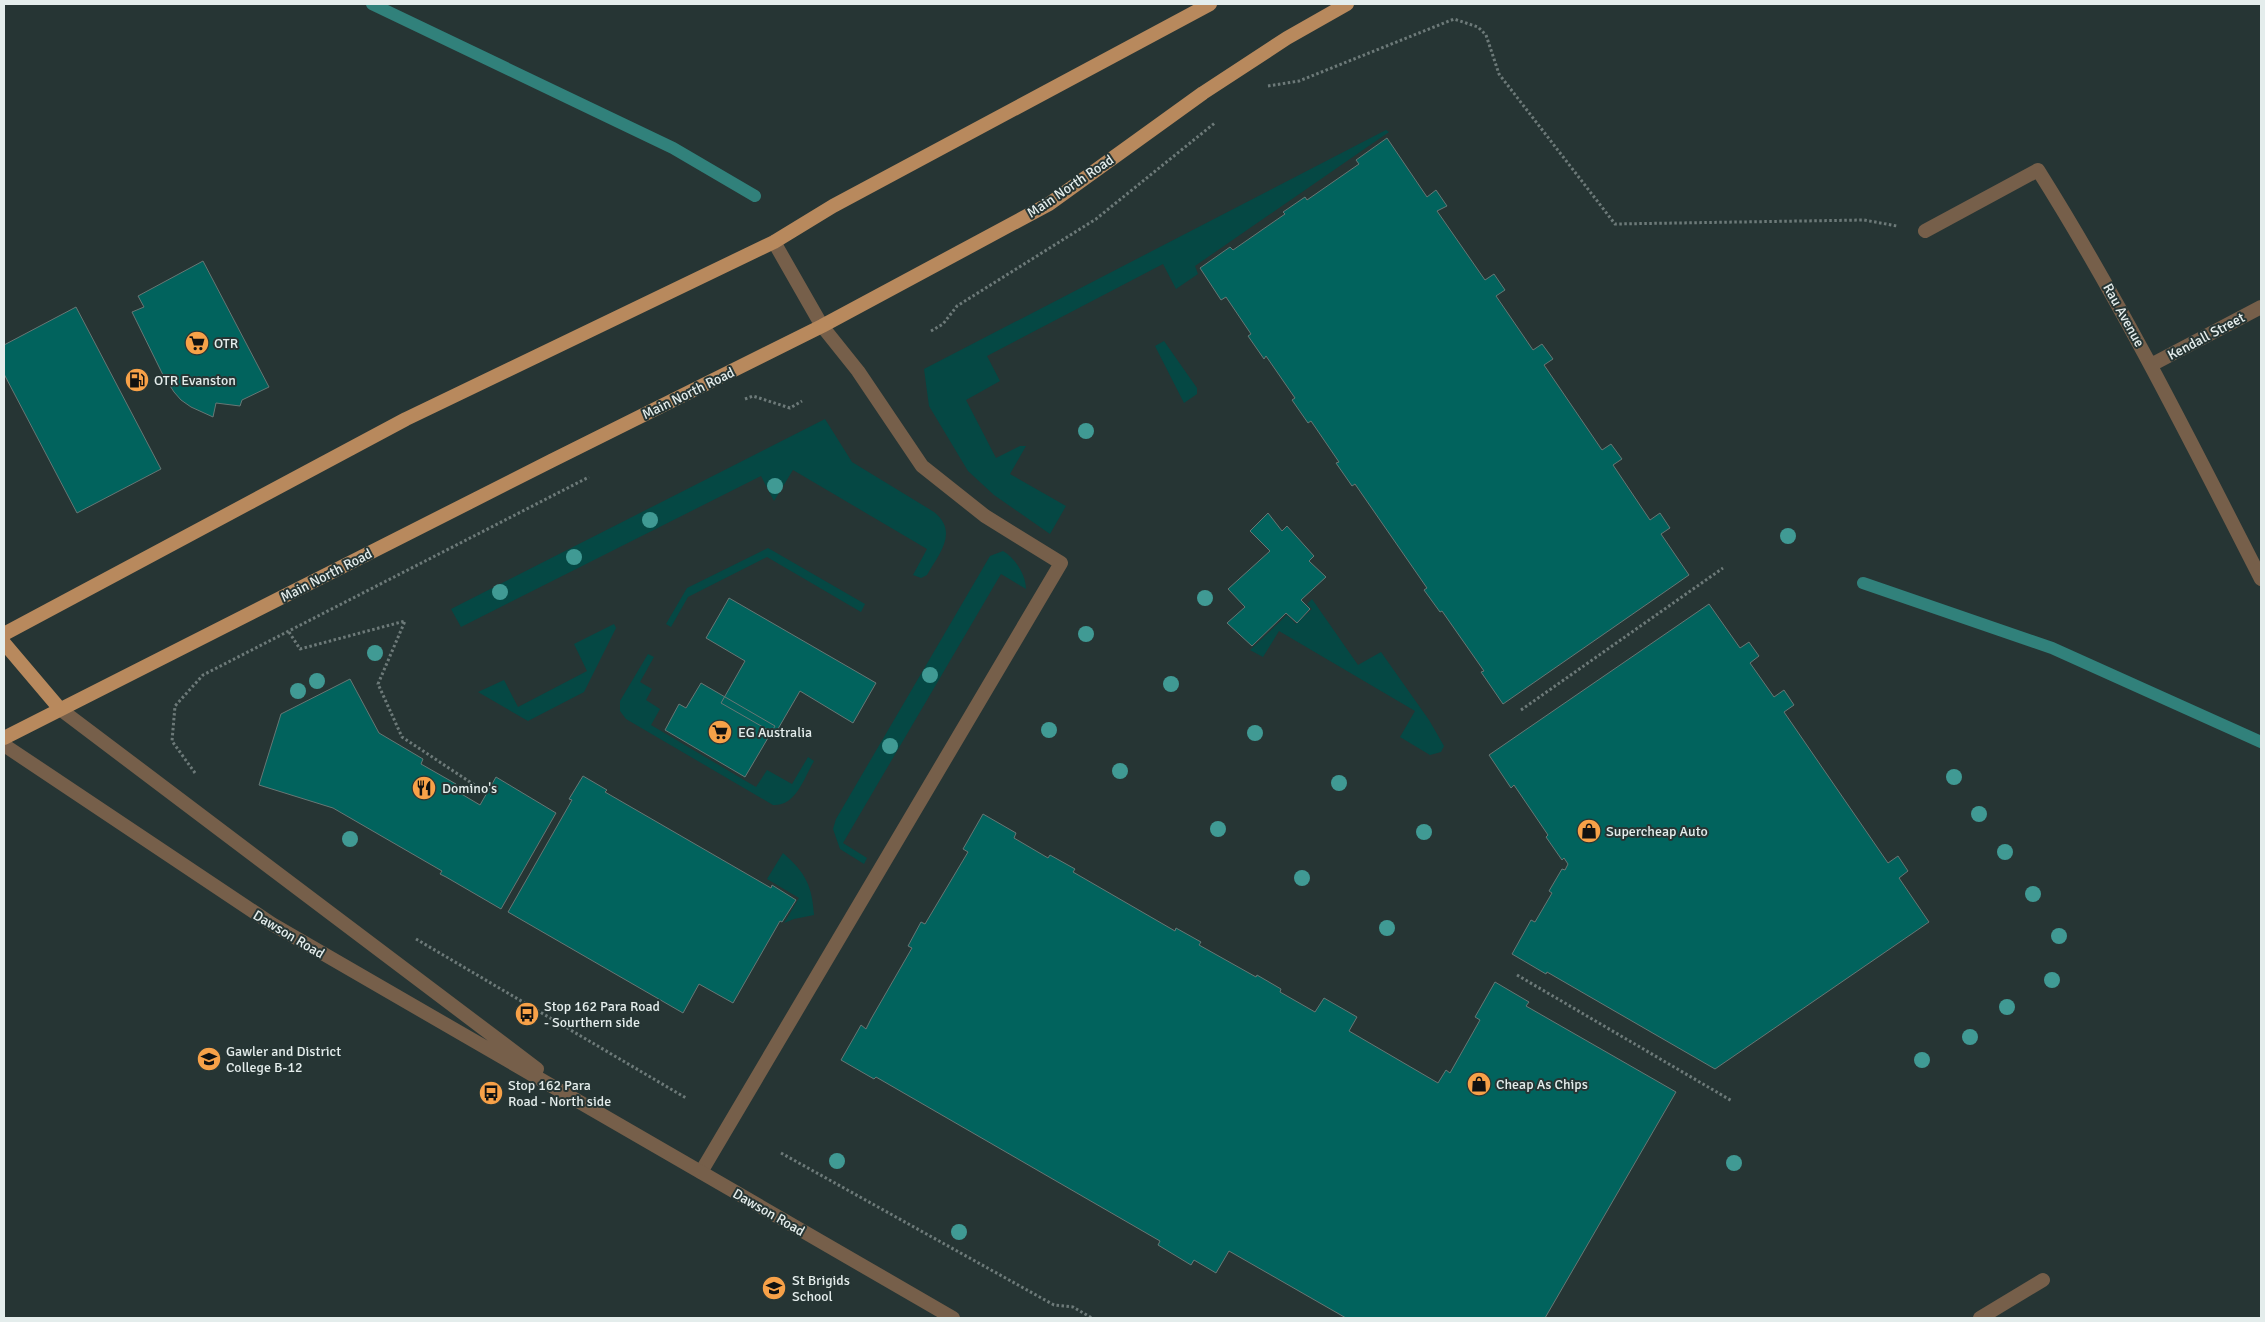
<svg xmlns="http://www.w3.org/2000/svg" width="2265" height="1322" font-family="Signika,sans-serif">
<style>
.green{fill:#054844}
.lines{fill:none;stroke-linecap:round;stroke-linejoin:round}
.stream{stroke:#31817b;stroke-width:12}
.building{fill:#01635d;stroke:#677775}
.path{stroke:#6d7a79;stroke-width:3;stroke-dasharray:2.5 2.5;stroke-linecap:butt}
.service{stroke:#765f4a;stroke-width:14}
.minor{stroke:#765f4a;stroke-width:14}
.tertiary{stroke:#765f4a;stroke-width:14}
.primary{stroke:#b8895d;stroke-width:14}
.tree{fill:#409a94}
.labels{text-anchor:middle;stroke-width:4;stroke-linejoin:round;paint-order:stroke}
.street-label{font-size:14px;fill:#e4edec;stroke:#263534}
.poi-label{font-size:14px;fill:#e4edec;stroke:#263534;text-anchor:start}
</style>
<rect width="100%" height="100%" fill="#263534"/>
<!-- green -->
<path class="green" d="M1386,130L1389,132L1195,266L1198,274L1176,289L1163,264L987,356L1000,381L966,400L996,458L1020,446H1026L1010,474L1066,506L1050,534L994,495L968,471L929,406L924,369Z
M1164,341L1197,388V394L1184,403L1155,346Z
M825,419L852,462L934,512C959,532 939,554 927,575L921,578L913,575L927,549L793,470L774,501L761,476L461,627L451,609Z
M768,548L865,604L861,612L767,557L688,597L671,627L666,624L687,588Z
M1003,551C1015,558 1026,575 1026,589L1001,574L843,843L867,858L864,864L840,849L833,829L836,819L990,556Z
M1312,599L1358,665L1381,652L1429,720L1444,746L1441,752L1430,755L1400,737L1415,711L1279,631L1263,657L1250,650L1287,615L1296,624L1312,609L1307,604Z
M614,624L616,628L584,692L528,721L478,692L504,680L518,707L587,671L574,644Z
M648,654L654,657L640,682L652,689L646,700L660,709L651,725L756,787L767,770L792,784L808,757L814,761C803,780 796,806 773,805L626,719L620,711V701Z
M783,853C806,873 812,886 814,915L794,919L784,923L799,898L767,879Z"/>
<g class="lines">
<!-- stream -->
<path class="stream" d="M372,4L673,148L755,196
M1863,583L2052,648L2261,742"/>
</g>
<!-- building -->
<path class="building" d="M1387,138L1427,197L1436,190L1447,206L1437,211L1485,280L1494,274L1505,290L1496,296L1533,350L1542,344L1553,359L1544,365L1602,450L1611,444L1622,459L1613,465L1650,520L1660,513L1670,528L1661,534L1689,575L1503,704L1481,672L1484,671L1442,611L1440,612L1424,590L1427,588L1355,484L1352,486L1336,463L1339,462L1311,421L1308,423L1292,400L1295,398L1266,356L1264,359L1248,336L1251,334L1226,297L1221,300L1200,268L1230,247L1233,250L1285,214L1283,212L1305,197L1307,200L1359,164L1356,160Z
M203,261L269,387L242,400L240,406L216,403L213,417L191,407L181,400L174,392L163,375L132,312L144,307L138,296Z
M76,307L161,469L77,513L4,374V345Z
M1268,513L1282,531L1287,526L1314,556L1309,561L1326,577L1301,600L1310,609L1297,623L1286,613L1252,646L1227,623L1245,607L1228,589L1270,551L1250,531Z
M729,598L876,683L853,723L800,691L775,734L721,703L745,661L706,638Z
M1709,604L1740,648L1749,642L1759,656L1750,663L1774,697L1784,690L1794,705L1784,712L1888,863L1898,856L1908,871L1899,878L1929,922L1715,1069L1547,972L1546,974L1512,954L1531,920L1535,922L1552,893L1549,891L1562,869L1565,870L1568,864L1564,858L1562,860L1546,837L1548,835L1514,785L1511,788L1489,755Z
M350,679L379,733L423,759L421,764L456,784L453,789L480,805L496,777L556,813L501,909L446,877L440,874L442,871L333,808L259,785L281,714Z
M701,683L775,726L745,777L665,730L679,704L686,708Z
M583,776L607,790L605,792L771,888L772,885L796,900L782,922L780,921L733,1003L699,984L683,1013L508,912L572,800L569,799Z
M983,814L1016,833L1014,838L1048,858L1050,855L1075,869L1073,872L1175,931L1176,928L1201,942L1199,945L1256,977L1257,975L1281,989L1280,992L1315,1012L1324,998L1357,1017L1349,1031L1438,1083L1446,1070L1450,1073L1480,1020L1475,1017L1495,982L1529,1002L1526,1006L1676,1092L1545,1318H1346L1229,1251L1216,1273L1194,1260L1191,1265L1158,1245L1160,1241L876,1077L874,1079L841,1060L861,1025L866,1029L871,1019L912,948L908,946L921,922L925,924L968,852L963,849Z"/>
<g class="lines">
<!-- path -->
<path class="path" d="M1268,86L1299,81L1454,19L1478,27L1486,35L1499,74L1615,224L1864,220L1897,226
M931,331L943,324L957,306L1096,219L1216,122
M745,399L753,396L790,408L802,401
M289,632L300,649L405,621L378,684L402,737L479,788
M1521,710L1723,568
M195,773L172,741L175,706L203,675L589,477
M416,939L686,1098
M1517,975L1732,1101
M781,1153L1054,1305L1073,1307L1092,1318"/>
<!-- service -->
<path class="service" d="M701,1172L1061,563L985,516L922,466L858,371L822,326L774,242"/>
<!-- minor -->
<path class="minor" d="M1925,231L2038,170C2121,302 2190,440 2261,579
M2151,365L2261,307
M1980,1318L2043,1280"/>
<!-- tertiary -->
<path class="tertiary" d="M60,709L537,1069
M4,745L272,924L953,1318"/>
<!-- primary -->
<path class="primary" d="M4,634L406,419L774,242L833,206L1210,4
M4,643L60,709
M4,738L551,461L822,326L1049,204L1203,93L1287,38L1347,4"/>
</g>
<!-- trees -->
<g class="tree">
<circle cx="1086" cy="431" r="8"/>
<circle cx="775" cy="486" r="8"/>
<circle cx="650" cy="520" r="8"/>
<circle cx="1788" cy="536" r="8"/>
<circle cx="574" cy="557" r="8"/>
<circle cx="500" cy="592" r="8"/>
<circle cx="1205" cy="598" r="8"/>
<circle cx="1086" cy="634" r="8"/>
<circle cx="375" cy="653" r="8"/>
<circle cx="930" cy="675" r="8"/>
<circle cx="317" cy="681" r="8"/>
<circle cx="1171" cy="684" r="8"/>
<circle cx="298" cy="691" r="8"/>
<circle cx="1049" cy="730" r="8"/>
<circle cx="1255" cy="733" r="8"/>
<circle cx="890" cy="746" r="8"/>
<circle cx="1120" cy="771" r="8"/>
<circle cx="1954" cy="777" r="8"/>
<circle cx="1339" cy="783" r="8"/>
<circle cx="1979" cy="814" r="8"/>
<circle cx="1218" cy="829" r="8"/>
<circle cx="1424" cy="832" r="8"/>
<circle cx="350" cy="839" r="8"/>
<circle cx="2005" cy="852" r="8"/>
<circle cx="1302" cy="878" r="8"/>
<circle cx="2033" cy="894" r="8"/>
<circle cx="1387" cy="928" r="8"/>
<circle cx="2059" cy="936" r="8"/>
<circle cx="2052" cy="980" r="8"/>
<circle cx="2007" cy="1007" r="8"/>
<circle cx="1970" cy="1037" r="8"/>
<circle cx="1922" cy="1060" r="8"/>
<circle cx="837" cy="1161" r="8"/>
<circle cx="1734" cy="1163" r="8"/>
<circle cx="959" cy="1232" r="8"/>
</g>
<!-- icons -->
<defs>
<g id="supermarket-disc" transform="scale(1.25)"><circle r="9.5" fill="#f7a148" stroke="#263534"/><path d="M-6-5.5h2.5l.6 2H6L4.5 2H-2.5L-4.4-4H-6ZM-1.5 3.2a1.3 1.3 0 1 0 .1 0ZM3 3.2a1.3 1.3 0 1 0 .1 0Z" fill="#111"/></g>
<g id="fuel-disc" transform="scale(1.25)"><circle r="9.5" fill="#f7a148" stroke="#263534"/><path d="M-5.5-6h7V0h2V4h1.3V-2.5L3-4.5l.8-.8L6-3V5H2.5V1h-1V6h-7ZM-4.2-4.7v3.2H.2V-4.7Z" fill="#111"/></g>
<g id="restaurant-disc" transform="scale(1.25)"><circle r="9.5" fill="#f7a148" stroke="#263534"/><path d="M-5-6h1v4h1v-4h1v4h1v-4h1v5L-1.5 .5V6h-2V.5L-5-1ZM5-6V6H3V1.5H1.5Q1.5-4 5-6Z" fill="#111"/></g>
<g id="shop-disc" transform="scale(1.25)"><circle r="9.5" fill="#f7a148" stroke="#263534"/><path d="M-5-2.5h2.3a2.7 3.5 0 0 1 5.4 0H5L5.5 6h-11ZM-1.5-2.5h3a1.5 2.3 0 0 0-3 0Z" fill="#111"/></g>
<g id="bus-disc" transform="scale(1.25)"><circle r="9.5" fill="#f7a148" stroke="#263534"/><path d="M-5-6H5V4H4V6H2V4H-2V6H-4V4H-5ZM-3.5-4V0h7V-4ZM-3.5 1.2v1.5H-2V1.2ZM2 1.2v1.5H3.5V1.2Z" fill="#111"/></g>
<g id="school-disc" transform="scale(1.25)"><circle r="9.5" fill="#f7a148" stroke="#263534"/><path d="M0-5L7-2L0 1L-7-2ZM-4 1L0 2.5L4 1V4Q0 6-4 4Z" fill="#111"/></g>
</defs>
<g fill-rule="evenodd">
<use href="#supermarket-disc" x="197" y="343"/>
<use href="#fuel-disc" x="137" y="380"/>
<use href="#supermarket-disc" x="720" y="732"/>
<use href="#restaurant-disc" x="424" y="788"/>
<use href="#shop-disc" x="1589" y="831"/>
<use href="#bus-disc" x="527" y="1014"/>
<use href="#school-disc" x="209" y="1059"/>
<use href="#shop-disc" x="1479" y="1084"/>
<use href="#bus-disc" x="491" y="1093"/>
<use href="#school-disc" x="774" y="1288"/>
</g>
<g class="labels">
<!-- street labels -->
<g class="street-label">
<text transform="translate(1070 186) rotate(-34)" y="5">Main North Road</text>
<text transform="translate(2124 315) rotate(61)" y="5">Rau Avenue</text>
<text transform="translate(2206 336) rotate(-28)" y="5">Kendall Street</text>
<text transform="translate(688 393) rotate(-26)" y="5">Main North Road</text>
<text transform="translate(326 575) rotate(-27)" y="5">Main North Road</text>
<text transform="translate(289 934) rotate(31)" y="5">Dawson Road</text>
<text transform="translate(769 1212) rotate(30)" y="5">Dawson Road</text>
</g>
<!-- poi labels -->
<g class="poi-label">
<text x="214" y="348">OTR</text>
<text x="154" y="385">OTR Evanston</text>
<text x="738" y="737">EG Australia</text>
<text x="442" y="793">Domino's</text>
<text x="1606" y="836">Supercheap Auto</text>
<text x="544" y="1011">Stop 162 Para Road<tspan x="544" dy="16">- Sourthern side</tspan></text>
<text x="226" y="1056">Gawler and District<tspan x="226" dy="16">College B-12</tspan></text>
<text x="1496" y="1089">Cheap As Chips</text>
<text x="508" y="1090">Stop 162 Para<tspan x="508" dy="16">Road - North side</tspan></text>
<text x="792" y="1285">St Brigids<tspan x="792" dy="16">School</tspan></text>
</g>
</g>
<!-- border -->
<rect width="2265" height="1322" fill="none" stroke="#e4edec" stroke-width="10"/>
</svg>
